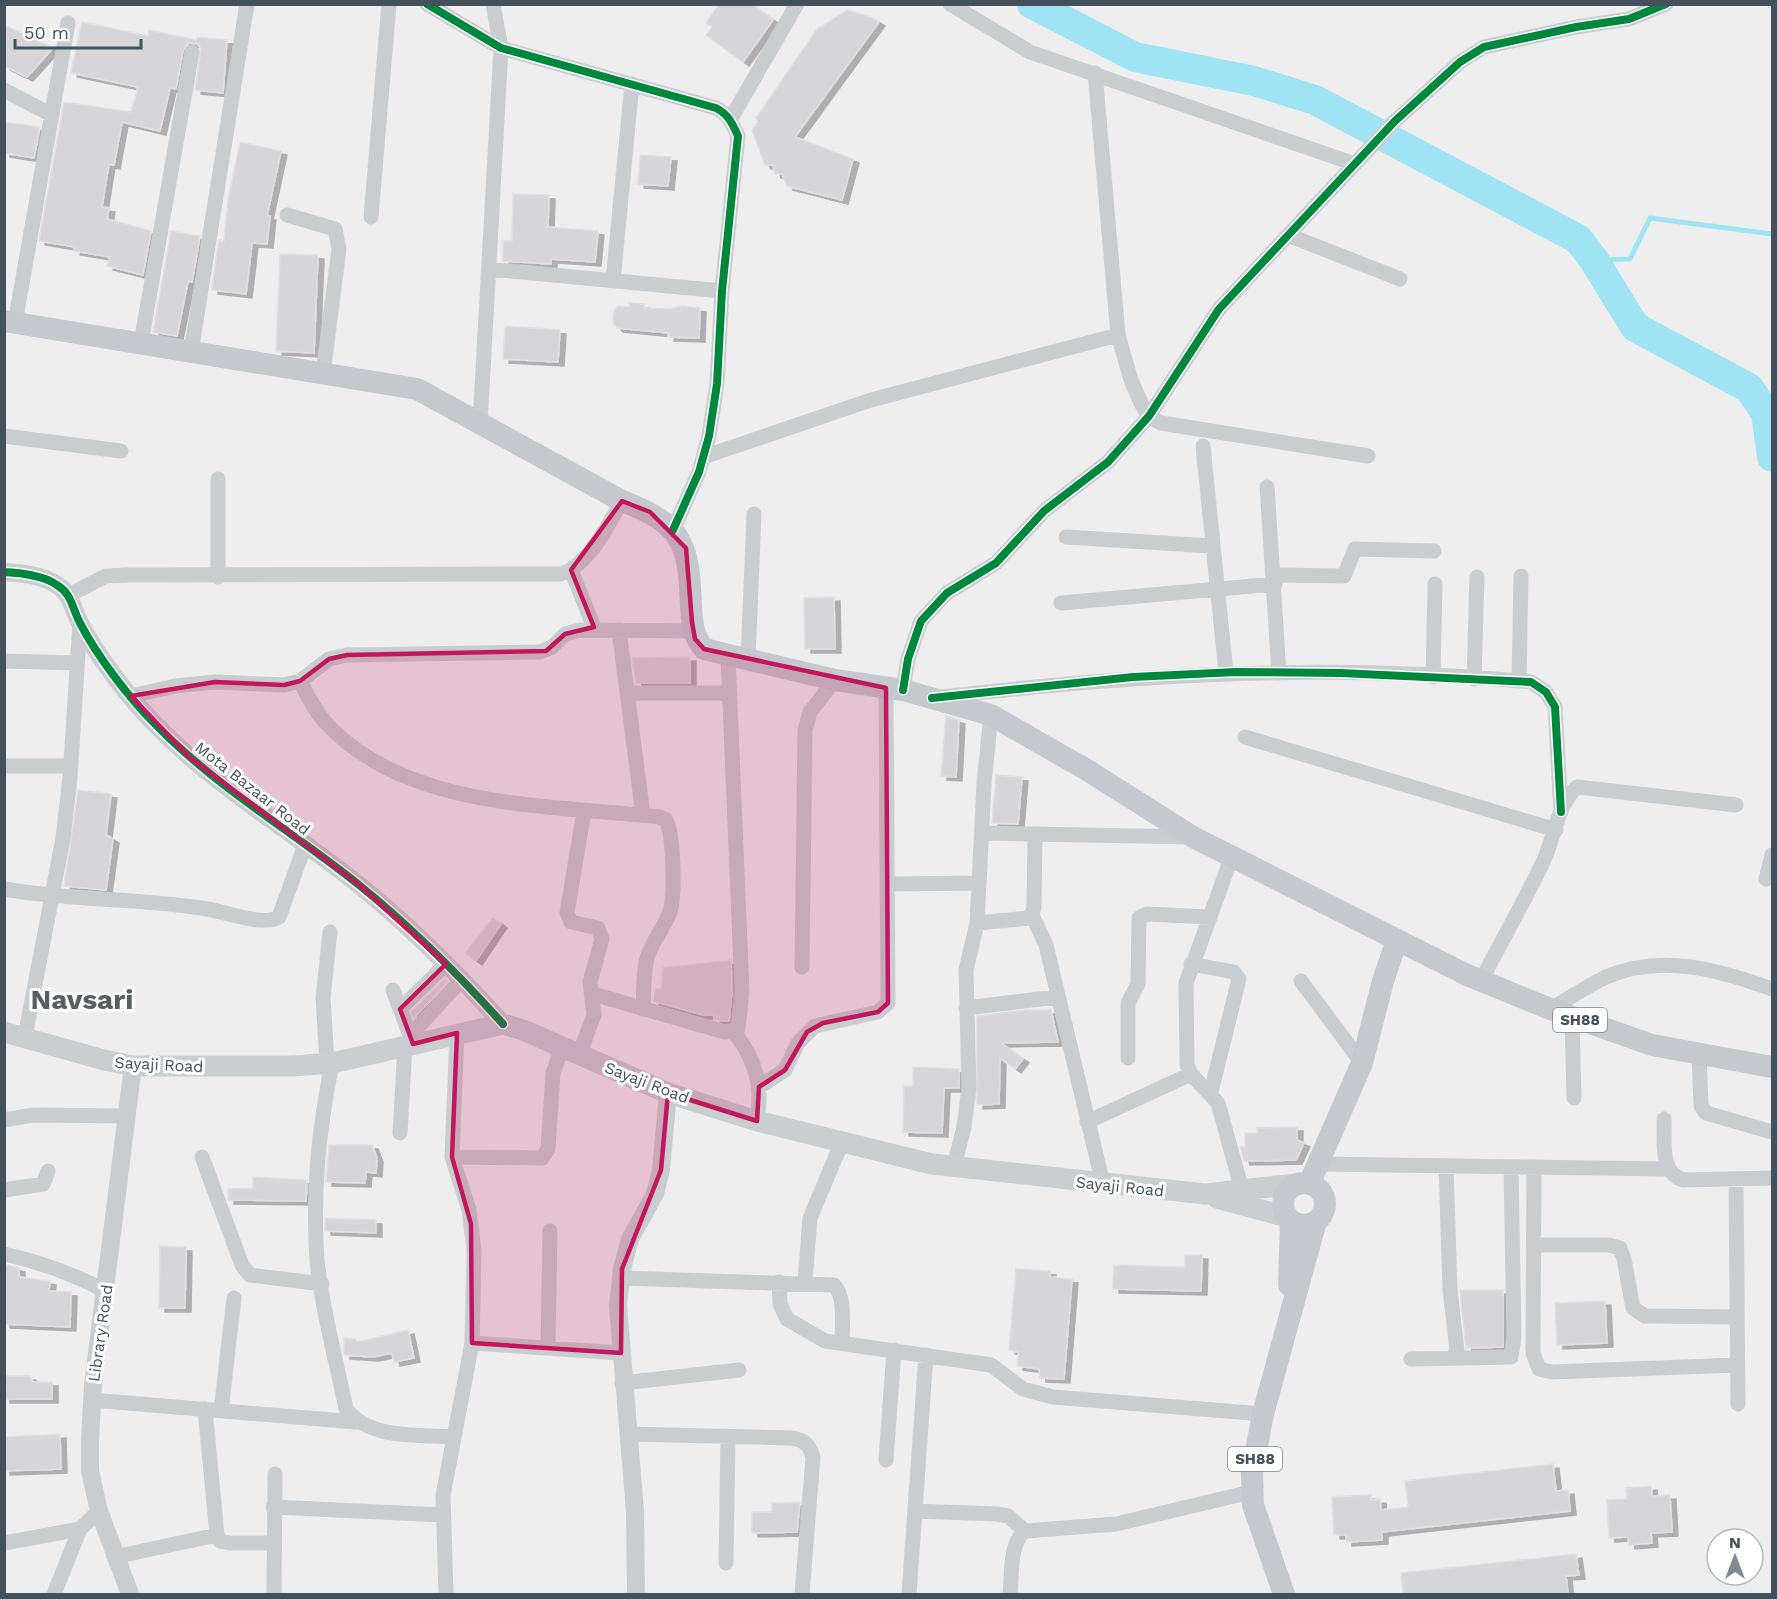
<svg xmlns="http://www.w3.org/2000/svg" width="1777" height="1599" font-family="'Work Sans',sans-serif">
<style>
.lines{fill:none;stroke-linecap:round;stroke-linejoin:round}
.stream{stroke:#a0e4f3;stroke-width:5}
.river{stroke:#a0e4f3;stroke-width:30}
.building{fill:#d6d6d9;stroke:#e0e0e1;stroke-width:1.5;filter:url(#shadow)}
.minor{stroke:#cacdcf;stroke-width:15}
.tertiary{stroke:#cacdcf;stroke-width:18}
.secondary{stroke:#caced1;stroke-width:21}
.primary{stroke:#c5c9ce;stroke-width:22}
.cycleway-casing{stroke:#fff;stroke-width:11}
.cycleway{stroke:#00873e;stroke-width:8}
.marked{fill:#c2185b;fill-opacity:0.2;stroke:#c2185b;stroke-width:4.5;stroke-linejoin:round}
.labels{text-anchor:middle;stroke-width:6;stroke-linejoin:round;paint-order:stroke}
.shield{fill:#fff;stroke:#7c858e;stroke-width:1.5}
.shield-label{font-size:15px;font-weight:bold;fill:#44515d}
.street-label{font-size:16px;fill:#44515d;stroke:#fff}
.town-label{font-size:28px;font-weight:bold;fill:#595e63;stroke:#fff}
</style>
<defs>
<filter id="shadow"><feDropShadow dx="6" dy="4" stdDeviation="0" flood-color="#0004"/></filter>
</defs>
<rect width="100%" height="100%" fill="#efeeee"/>
<g class="lines">
<!-- stream -->
<path class="stream" d="M1594,260L1630,259L1650,218L1772,234"/>
<!-- river -->
<path class="river" d="M1032,4L1135,57L1254,81L1315,100L1578,239L1594,260L1635,327L1749,388L1766,413L1772,457"/>
</g>
<!-- building -->
<path class="building" d="M719,4H751L773,20L743,62L706,35L712,27L706,23Z
M847,10L871,17L879,22L795,137L853,159L842,200L787,186L782,174H775L773,165H765L752,130L758,122L756,118L817,29Z
M82,22L148,36L149,30L196,40L197,37L227,40L223,93L195,90L201,49L198,44L189,43L183,50L176,89L170,88L160,131L122,122L114,165L109,164L102,207L109,208L107,219L151,231L143,275L107,266L110,257L74,251L75,247L39,241L64,102L131,112L138,87L71,73Z
M4,25L53,48L27,77L4,66Z
M4,122L40,127L34,158L4,153Z
M240,142L281,151L267,216H270L267,244L252,243L246,294L212,290V286L219,240L224,241L228,200Z
M640,155L671,157L668,186L638,184Z
M513,194L549,195L548,227L598,231L595,262L551,259V264L503,261V241H512Z
M171,231L200,236L192,282L188,281L177,336L153,332Z
M280,254L318,255L314,353L276,351Z
M629,303L644,304V308L670,309L682,306L700,308L699,338L668,337L669,333L617,328L613,323L614,311L618,306L630,307Z
M505,326L560,330L558,362L503,359Z
M834,597L835,649H805L804,598Z
M690,657V683H636L632,658Z
M946,716L959,720L956,777L941,776Z
M996,775L1022,777L1018,824L992,823Z
M78,790L111,794L106,835L113,839L106,890L64,886Z
M493,918L501,924L476,961L465,953Z
M731,960L732,991L729,1021H722L714,1019V1015H703L653,1001L656,989H661L663,968Z
M445,979L447,981L414,1018L411,1012Z
M1027,1010H1051L1058,1042L1001,1043L1023,1059L1015,1069L1000,1058L999,1104L977,1105V1016Z
M913,1067L959,1069V1088H944L942,1133L903,1132L904,1086H913Z
M1297,1127V1140L1304,1143L1296,1160L1244,1161L1240,1147H1245V1133H1258L1257,1128Z
M329,1145H372L377,1158L376,1173L366,1172L365,1183L326,1182Z
M253,1177L307,1180L306,1201L228,1200V1189L253,1188Z
M325,1218L376,1220V1233L325,1231Z
M160,1246L186,1247L185,1308H159Z
M1185,1255H1202L1201,1291L1113,1289L1114,1265L1185,1267Z
M4,1264L19,1268V1277L50,1281L49,1291L71,1292L70,1327L4,1324Z
M1016,1269L1050,1271V1277L1072,1279L1064,1379L1040,1378L1039,1369L1017,1366L1018,1352L1009,1350Z
M1460,1290H1503V1347L1466,1348Z
M1605,1301L1607,1343L1557,1345L1555,1303Z
M408,1330L414,1358L394,1362L392,1353L373,1357L344,1355V1338L355,1339L357,1342Z
M4,1376H30L33,1382H52V1399H4Z
M60,1434L61,1469L4,1471V1437Z
M1553,1464L1556,1491L1568,1490L1570,1511L1382,1532V1540L1346,1542V1535H1334L1332,1497L1371,1495V1500L1380,1499L1381,1510L1408,1507L1405,1481Z
M1651,1486L1652,1496L1670,1495L1672,1532L1651,1533L1652,1543L1629,1545L1628,1537L1609,1538L1607,1500L1627,1499L1626,1488Z
M800,1502L797,1532L752,1533V1512H772V1503Z
M1576,1554L1579,1575L1566,1576L1568,1594H1403L1401,1573Z"/>
<g class="lines">
<!-- minor -->
<path class="minor" d="M427,4L501,48L716,108C729,115 732,123 738,136L722,291L717,384L709,436L699,472L673,530
M950,4L1030,52L1355,164
M1095,73L1118,335L1131,380L1141,403L1149,416L1161,423L1368,456
M4,90L52,115
M730,120L797,4
M287,215L335,229L339,249L323,374
M371,217L389,4
M1288,235L1400,279
M489,269L722,291
M613,281L632,84
M15,323L68,23
M141,343L192,52
M191,352L247,4
M480,424L501,48L493,4
M4,436L121,451
M1203,446L1226,673
M703,457L871,400L1118,335
M1267,487L1279,673
M1066,537L1211,546
M571,570L595,630
M1274,575L1344,576L1355,549L1434,551
M218,577V479
M69,595L106,576L127,575L561,574C590,564 607,526 622,501
M1061,603L1275,584
M619,630L643,815
M748,660L754,514
M4,661L77,663
M1433,677L1435,584
M1474,679L1477,577
M300,681C308,696 315,712 327,724C407,810 552,805 660,817L666,820C674,836 675,895 670,912C664,928 652,941 647,958C643,973 644,992 643,1009
M1519,681L1521,576
M903,690L908,659L921,621L947,593L996,563L1044,511L1108,462L1149,416L1219,309L1395,121L1460,62L1484,47L1576,27L1629,19L1666,4
M627,693H729
M131,696L175,686L215,682L284,685L300,681L329,659L347,655L540,652L552,647L565,634L580,630L694,631
M941,697C1138,674 1333,663 1531,682L1546,692L1555,707L1561,812
M1245,737L1556,830
M4,766H71
M982,833L1192,837
M1232,856L1186,983L1187,1065L1191,1074L1218,1103L1242,1190
M1766,879L1772,855
M888,884L979,883
M4,889C72,901 140,898 207,909C226,912 264,927 279,917L305,845
M1032,915L1046,945L1103,1184
M977,923L1030,918L1034,908L1035,834
M1191,964L1234,972L1239,979L1211,1092
M802,967L805,730L810,712L835,680
M1301,981L1362,1063
M1481,981C1501,942 1524,902 1543,862C1554,839 1557,805 1577,787L1736,805
M393,990L413,1044
M593,994L725,1032L738,1029L742,991L728,656
M966,1008L1056,997
M400,1009L446,964
M1550,1009C1569,999 1587,986 1606,977C1662,953 1719,970 1772,989
M1572,1017L1574,1098
M734,1032C756,1060 763,1086 757,1121
M410,1036L462,979
M25,1037L63,838L70,777L80,623
M1699,1054L1701,1106L1706,1113L1772,1132
M579,1055L594,1015L590,982L602,939L598,928L571,922L567,913L584,811
M1128,1058V1003L1138,984L1139,918L1147,914L1209,917
M327,1063L323,998L330,932
M332,1063C319,1129 312,1192 317,1260C322,1309 336,1360 346,1409C370,1440 417,1434 453,1437
M759,1087L785,1070L798,1043L815,1026L878,1012L888,1003L886,688
M1664,1119C1665,1141 1659,1172 1683,1180L1772,1178
M4,1120L33,1115L128,1116
M1087,1122L1191,1074
M400,1133L405,1045
M202,1157L242,1265L250,1275L322,1284
M452,1157L542,1158L548,1149L553,1073L562,1047
M1319,1164L1667,1169
M954,1166L964,1127L969,1088L966,970L977,923L984,783L991,715
M1446,1166L1450,1290L1457,1351L1452,1358
M1534,1167L1533,1353L1539,1369L1552,1372L1737,1365
M1736,1179L1738,1404
M4,1190L43,1184L48,1171
M1534,1245H1609L1620,1248L1624,1259L1633,1308L1645,1316L1737,1317
M4,1254C41,1262 73,1274 106,1291
M621,1278L834,1285C846,1297 842,1327 842,1343
M779,1282L780,1304L787,1319L825,1341L991,1365L1023,1389L1053,1397L1263,1414
M805,1282L810,1218L842,1142
M472,1343L621,1353
M548,1348L550,1231
M1411,1359L1511,1357L1514,1338L1511,1167
M622,1383L739,1370
M92,1400L356,1422
M205,1409L217,1535L220,1541L230,1543H273
M221,1411L234,1298
M629,1434L792,1438C805,1440 809,1445 813,1457L802,1594
M886,1460L894,1350
M273,1507L442,1515
M915,1511L997,1514L1008,1516L1025,1531
M4,1543L80,1529L99,1511
M114,1557L217,1535
M726,1563L728,1437
M54,1594L80,1529
M274,1594L275,1474
M446,1594L443,1495L472,1343L474,1250L469,1210L452,1157L457,1033
M909,1594L926,1355
M1010,1594C1012,1576 1009,1543 1025,1531L1116,1524L1251,1492"/>
<!-- tertiary -->
<path class="tertiary" d="M4,572C21,573 43,575 57,585C72,594 72,608 80,623C97,656 129,698 156,725C216,787 292,831 359,885C411,927 459,975 503,1024
M130,1594L99,1511L90,1471V1440L93,1385L133,1066
M636,1594L635,1511L618,1306L622,1269L630,1239L655,1194L661,1170L668,1093"/>
<!-- secondary -->
<path class="secondary" d="M4,1032L104,1060L133,1066H293L332,1063L503,1024L523,1030L668,1093L757,1121L932,1164L1205,1194L1296,1184
M1217,1198L1287,1217"/>
<!-- primary -->
<path class="primary" d="M4,321L417,389L622,501C683,524 689,544 691,606C692,624 693,636 704,649L835,680L903,690L991,715L1087,770L1193,837L1467,975L1550,1009L1652,1045L1772,1067
M1283 1204a21 21 0 1 1 42 0a21 21 0 1 1-42 0Z
M1309,1184L1362,1063L1383,981L1397,940
M1289,1285L1291,1221
M1284,1594L1253,1505L1252,1473L1263,1414L1316,1221"/>
<!-- cycleway casing -->
<g class="cycleway-casing">
<path id="cycleway" d="M427,4L501,48L716,108C729,115 732,123 738,136L722,291L717,384L709,436L699,472L673,530
M4,572C21,573 43,575 57,585C72,594 72,608 80,623C97,656 129,698 156,725C216,787 292,831 359,885C411,927 459,975 503,1024
M903,690L908,659L921,621L947,593L996,563L1044,511L1108,462L1149,416L1219,309L1395,121L1460,62L1484,47L1576,27L1629,19L1666,4
M932,698L1133,677L1236,672L1340,673L1531,682L1546,692L1555,707L1561,812"/>
</g>
<!-- cycleway -->
<use href="#cycleway" class="cycleway"/>
</g>
<!-- marked area -->
<path class="marked" d="M622,501L650,512L686,548L692,622L695,639L704,649L886,688L888,1003L878,1012L823,1023L807,1032L785,1070L759,1087L757,1121L668,1093L661,1170L622,1269L621,1353L472,1343L471,1224L452,1157L457,1033L413,1044L400,1009L446,964L360,886L189,757L131,696L215,682L284,685L300,681L329,659L347,655L546,651L565,634L594,627L571,570Z"/>
<g class="labels">
<!-- shield labels -->
<g class="shield">
<rect x="1553" y="1008" width="54" height="24" rx="4.5"/>
<rect x="1228" y="1447" width="54" height="24" rx="4.5"/>
</g>
<g class="shield-label">
<text x="1580" y="1025">SH88</text>
<text x="1255" y="1464">SH88</text>
</g>
<!-- street labels -->
<g class="street-label">
<text transform="translate(253 788) rotate(38)" y="6">Mota Bazaar Road</text>
<text transform="translate(159 1064) rotate(3)" y="6">Sayaji Road</text>
<text transform="translate(647 1082) rotate(21)" y="6">Sayaji Road</text>
<text transform="translate(1120 1186) rotate(6)" y="6">Sayaji Road</text>
<text transform="translate(100 1333) rotate(-82)" y="6">Library Road</text>
</g>
<!-- town labels -->
<g class="town-label">
<text x="82" y="1009">Navsari</text>
</g>
</g>
<!-- border -->
<rect width="1777" height="1599" fill="none" stroke="#44515d" stroke-width="12"/>
<!-- north arrow -->
<g transform="translate(1735 1557)"><circle r="28" fill="#ffffff" stroke="#b4b9be" stroke-width="1.5"/>
<path d="M0-4.5L10 22L0 15L-10 22Z" fill="#808890"/>
<text y="-9" font-size="16" font-weight="bold" text-anchor="middle" fill="#44515d">N</text>
</g>
<!-- scale -->
<path d="M15 39v9h126v-9" fill="none" stroke="#44515d" stroke-width="3"/>
<text x="24" y="39" font-size="18" fill="#44515d" stroke="#ffffff" stroke-width="4.5" paint-order="stroke">50 m</text>
</svg>
